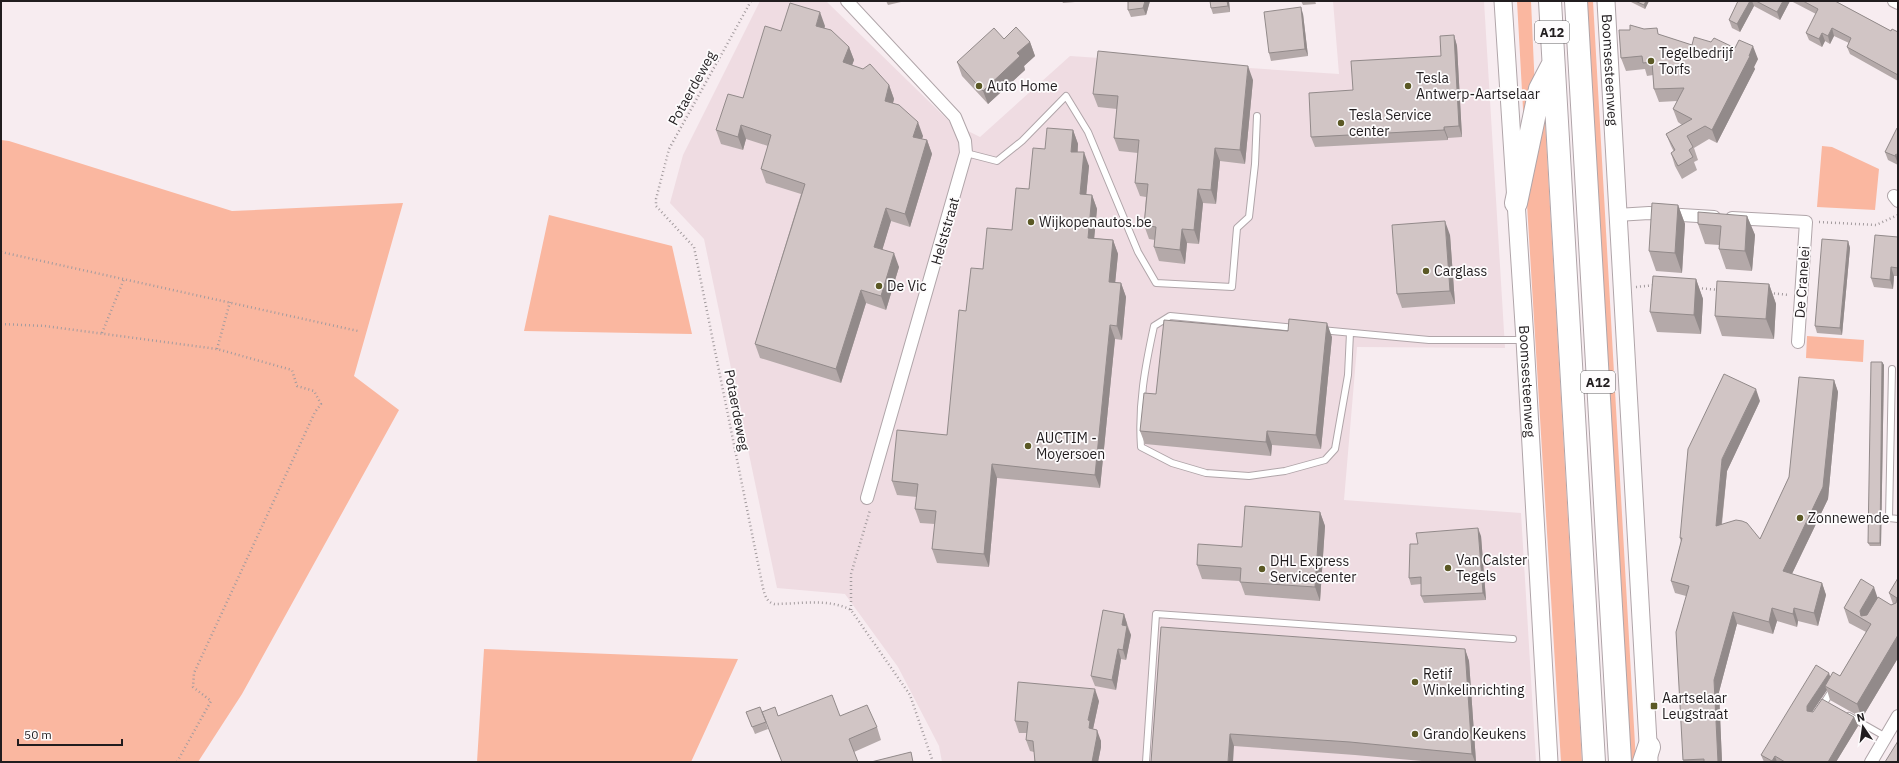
<svg xmlns="http://www.w3.org/2000/svg" width="1899" height="763" font-family="'IBM Plex Sans',sans-serif">
<style>
.built{fill:#efdce2}
.green{fill:#fab7a0}
.lines{fill:none;stroke-linecap:round;stroke-linejoin:round}
.lane-casing{stroke:#b0a5a9;stroke-width:8}
.street-casing{stroke:#b0a5a9;stroke-width:14}
.secondary-casing{stroke:#b0a5a9;stroke-width:19}
.highway-casing{stroke:#b0a5a9;stroke-width:24}
.path{stroke:#a39b9e;stroke-width:2.5;stroke-dasharray:1 3;stroke-linecap:butt}
.lane{stroke:#fff;stroke-width:6}
.street{stroke:#fff;stroke-width:12}
.secondary{stroke:#fff;stroke-width:17}
.highway{stroke:#fff;stroke-width:22}
.wall{fill:#b4a9a9}
.shaded-wall{fill:#928a8a}
.building{fill:#d1c5c5;stroke:#928a8a}
.poi-dot{fill:#5b5925;stroke:#fefcfd;stroke-width:1.5}
.labels{text-anchor:middle;stroke-width:3.5;stroke-linejoin:round;paint-order:stroke}
.shield{fill:#fefcfd;stroke:#636062;stroke-width:1}
.shield-label{font-size:13px;font-weight:bold;fill:#211d1f}
.poi-label{font-size:14px;fill:#211d1f;stroke:#fefcfd;text-anchor:start}
.street-label{font-size:14px;fill:#211d1f;stroke:#fefcfd}
</style>
<rect width="100%" height="100%" fill="#f7ecf0"/>
<!-- built -->
<path class="built" d="M760,1H826L950,122L980,137L1070,56L1339,74L1333,1H1484L1505,348L1357,347L1344,500L1521,513L1536,762H942L939,746L898,667L845,594L777,588L704,239L670,203L683,155Z"/>
<!-- green -->
<path class="green" d="M1517,1H1531L1535,90L1524,127Z
M1586,1H1593L1636,762H1631Z
M1545,120L1582,762H1561L1526,188Z
M1,140L9,141L232,211L403,203L354,376L399,410L242,694L198,762H1Z
M1822,146L1832,147L1879,169L1875,210L1817,207Z
M549,215L672,246L692,334L524,331Z
M1807,336L1864,340L1863,362L1806,358Z
M484,649L738,659L691,762H477Z"/>
<g class="lines">
<!-- lane casing -->
<g class="lane-casing">
<path id="lane" d="M966,153L997,161L1022,141L1066,96L1088,132L1138,252L1156,283L1232,287L1237,228L1249,217L1255,164L1257,116
M1296,328L1170,316L1154,326C1145,367 1138,405 1141,447L1172,463L1206,473L1249,476L1285,471L1325,460L1335,449L1348,375L1350,333
M1321,330L1429,340H1524
M1892,369L1889,518L1898,519
M1822,706L1833,689
M1849,716L1886,737
M1146,762L1156,614L1513,639"/>
</g>
<!-- street casing -->
<g class="street-casing">
<path id="street" d="M847,1L955,117L965,141L966,153L867,498
M1894,1L1898,3
M1894,196L1898,201
M1617,215L1649,213L1714,217
M1732,218L1806,222L1798,342
M1871,762L1898,716"/>
</g>
<!-- secondary casing -->
<g class="secondary-casing">
<g id="secondary">
<path id="s1" d="M1503,1L1525,340L1549,762"/>
<path id="s2" d="M1606,1L1649,760"/>
</g>
</g>
<!-- highway casing -->
<g class="highway-casing">
<path id="highway" d="M1550,1L1594,762
M1576,1L1620,762
M1516,203L1540,89L1553,64
M1644,762L1649,747"/>
</g>
<!-- path -->
<path class="path" d="M751,1L669,149L656,199V206L694,247L763,588C765,596 767,602 774,604C799,604 829,598 851,610L910,695L933,762
M1819,222L1876,225L1898,215
M1,252L358,331
M1636,287L1655,285
M1698,288L1719,290
M1770,293L1789,295
M1,324L45,326L217,349L292,370L297,386L314,391L321,404L315,412L194,673L193,687L211,701L177,762
M102,333L124,279
M217,349L230,302
M851,610V574L870,510"/>
<!-- lane -->
<use href="#lane" class="lane"/>
<!-- street -->
<use href="#street" class="street"/>
<!-- secondary -->
<use href="#secondary" class="secondary"/>
<!-- highway -->
<use href="#highway" class="highway"/>
</g>
<!-- wall -->
<path class="wall" d="M886,1H900L901,2L888,5Z
M1062,1H1075V2L1063,3Z
M1150,1L1146,15L1131,17L1128,10Z
M1229,1L1230,12L1213,14L1211,8Z
M1301,1H1315L1316,4L1303,5Z
M1629,1H1649L1645,9Z
M1738,1H1790L1780,20L1754,6L1740,32L1732,28L1729,20Z
M1791,1H1835L1891,31L1898,32V81L1850,54L1847,47L1849,43L1834,36L1830,44L1825,41L1822,47L1809,40L1806,33L1816,14Z
M1303,14L1308,56L1271,61L1269,53Z
M825,26L824,28L849,47L854,60L852,65L889,85L894,99L893,103L923,136L922,139L927,140L932,154L910,227L891,221L882,250L899,267L886,310L866,303L841,383L760,358L755,344L801,194L766,183L761,169L768,146L746,139L743,150L721,144L716,130L743,98Z
M1454,35L1457,46L1462,137L1448,138V140L1315,147L1311,137L1353,90L1441,56Z
M1660,35L1692,45L1758,59L1754,67L1755,69L1717,143L1709,139L1694,148L1698,160L1694,162L1697,170L1682,179L1675,166L1671,153L1674,152L1671,146L1666,134L1682,125L1678,122L1673,109L1677,101L1659,102L1654,89L1653,75L1647,76L1645,69L1626,71L1621,58Z
M1004,39L1030,42L1035,56L1024,66L1025,70L988,104L962,76L957,62Z
M1253,80L1245,164L1220,161L1216,204L1203,203L1199,244L1187,243L1185,264L1159,261L1154,247L1155,240L1149,239L1144,225L1146,197L1140,196L1135,183L1138,153L1119,151L1114,138L1117,109L1098,107L1093,94Z
M1898,129V165L1888,160L1885,152Z
M1073,130L1078,144V152L1089,166L1086,195H1092L1097,209L1094,238L1113,240L1118,254L1115,282L1121,283L1126,297L1122,340L1115,339L1100,488L997,478L989,567L937,563L932,549L935,524L920,523L915,509L917,497L897,495L892,481L947,435L966,311L983,269L1012,230L1045,149Z
M1678,205L1685,224L1682,273L1656,271L1649,251Z
M1747,216L1755,235L1752,271L1726,269L1719,249V245L1705,244L1698,224Z
M1450,235L1455,304L1402,308L1397,294Z
M1898,237V276H1894L1893,289L1874,287L1871,278Z
M1848,241L1850,248L1842,335L1817,333L1815,326Z
M1696,279L1703,299L1701,334L1657,332L1650,312Z
M1769,284L1776,304L1774,339L1722,336L1715,316Z
M1332,337L1321,449L1272,445L1271,456L1145,444L1140,431L1156,394Z
M1882,362L1884,365L1881,546H1870L1868,543Z
M1834,380L1838,392L1828,499L1792,574L1822,583L1826,595L1818,626L1798,621L1797,627L1777,621L1773,634L1737,624L1719,692L1722,762H1684L1683,760L1686,596L1675,593L1671,581L1681,542L1680,538L1760,401L1727,471L1722,524L1760,539L1789,477Z
M1320,512L1325,526L1320,601L1245,595L1240,581L1202,579L1197,565L1242,547Z
M1481,536L1486,600L1424,603L1421,596V584L1411,585L1409,578L1418,544Z
M1898,578V658L1862,718L1830,700L1827,690L1812,712L1854,717L1858,726L1836,762H1764L1761,755L1830,677L1840,676L1866,632L1849,623L1844,608L1878,598L1891,605L1893,604L1889,593Z
M1124,614L1131,635L1126,660L1121,659L1116,690L1095,686L1091,676Z
M1465,649L1469,661L1476,762H1433L1355,755L1234,746L1151,762Z
M1099,701L1093,729L1101,741V747L1098,762H1035L1034,752L1030,751L1026,740L1027,733H1019L1015,721Z
M760,707L768,729L755,734L746,712Z
M762,712L778,716H840L877,727L881,740L854,752L858,762H782Z"/>
<!-- shaded-wall -->
<path class="shaded-wall" d="M1145,1H1150L1146,15L1143,8Z
M1227,1H1229L1230,12L1228,6Z
M1646,1H1649L1645,9L1644,5Z
M1750,1H1752L1754,6L1740,32L1737,24Z
M1783,1H1790L1780,20L1777,12Z
M1301,7L1303,14L1308,56L1305,49Z
M820,12L825,26L821,40L816,26Z
M1832,28L1834,36L1830,44L1828,36Z
M1822,33L1825,41L1822,47L1819,39Z
M1454,35L1457,46L1462,137L1459,126Z
M1030,42L1035,56L1024,66L1025,70L988,104L983,91L1017,53Z
M1753,46L1758,59L1754,67L1755,69L1717,143L1712,130Z
M849,47L854,60L848,76L843,62Z
M1248,66L1253,80L1245,164L1240,150Z
M889,85L894,99L890,114L885,101Z
M918,122L923,136L918,150L913,137Z
M741,125L746,139L743,150L738,137Z
M1444,127L1448,138V140L1444,130Z
M1073,130L1078,144L1076,165L1071,152Z
M927,140L932,154L910,227L905,214Z
M1215,148L1220,161L1216,204L1211,190Z
M1084,152L1089,166L1085,208L1080,194Z
M1896,154L1898,158V164L1895,156Z
M1198,189L1203,203L1199,244L1194,230Z
M1092,195L1097,209L1093,251L1088,238Z
M1678,205L1685,224L1682,273L1675,253Z
M886,208L891,221L879,261L874,247Z
M1747,216L1755,235L1752,271L1745,251Z
M1445,221L1450,235L1455,304L1450,291Z
M1182,229L1187,243L1185,264L1180,250Z
M1113,240L1118,254L1114,295L1109,282Z
M1848,241L1850,248L1842,335L1840,328Z
M894,253L899,267L886,310L881,296Z
M1891,267L1894,276L1893,289L1890,280Z
M1696,279L1703,299L1701,334L1694,315Z
M1121,283L1126,297L1122,340L1117,326Z
M1769,284L1776,304L1774,339L1766,319Z
M861,290L866,303L841,383L836,369Z
M1327,323L1332,337L1321,449L1316,435Z
M1110,325L1115,339L1100,488L1095,475Z
M1882,362L1884,365L1881,546L1880,543Z
M1834,380L1838,392L1828,499L1787,584L1783,571Z
M1756,389L1760,401L1727,471L1720,538L1716,526L1722,459Z
M1267,431L1272,445L1271,456L1266,442Z
M992,464L997,478L989,567L984,554Z
M1320,512L1325,526L1320,601L1315,587Z
M1478,528L1481,536L1486,600L1483,593Z
M1822,583L1826,595L1818,626L1814,613Z
M1874,587L1879,602L1867,622L1862,619L1860,611Z
M1772,608L1777,621L1773,634L1769,622Z
M1794,608L1798,621L1797,627L1793,614Z
M1733,612L1737,624L1719,692L1722,762H1718L1714,680Z
M1124,614L1127,624L1126,635L1122,625Z
M1127,626L1131,635L1126,660L1123,650Z
M1898,635V658L1862,718L1857,704Z
M1118,649L1121,659L1116,690L1112,680Z
M1465,649L1469,661L1476,762H1475L1472,754Z
M1829,673L1832,682L1825,686L1827,690L1810,715L1807,711V706Z
M1095,689L1099,701L1093,729L1094,732L1089,728L1088,720Z
M1854,717L1858,726L1836,762H1828Z
M1097,730L1101,741V747L1098,762H1092Z
M1230,734L1234,746L1233,762H1228Z
M1775,756L1777,762H1772V761Z"/>
<!-- building -->
<path class="building" d="M1128,1H1145L1143,8L1128,10Z
M1210,1H1227L1228,6L1211,8Z
M1635,1H1646L1644,5Z
M1738,1H1750L1737,24L1729,20Z
M1756,1H1783L1777,12Z
M1803,1H1835L1891,31L1892,29L1898,32V75L1847,47L1851,38L1832,28L1828,36L1822,33L1819,39L1806,33L1818,9Z
M790,3L820,12L816,26L831,30L849,47L843,62L863,69L870,64L889,85L885,101L899,105L918,122L913,137L927,140L905,214L886,208L874,247L894,253L881,296L861,290L836,369L755,344L805,184L761,169L771,135L741,125L738,137L716,130L728,94L743,98L765,26L781,31Z
M1301,7L1305,49L1269,53L1264,12Z
M1630,25L1644,29L1657,28L1658,34L1692,45L1694,37L1711,42L1714,38L1735,48L1739,40L1753,46L1749,56H1750L1712,130L1705,126L1687,136L1693,147L1689,150L1693,157L1678,166L1671,153L1675,150L1666,134L1692,119L1673,109L1684,88L1654,89L1652,62L1643,63L1642,56L1621,58L1619,30H1630Z
M1016,27L1030,42L1017,53L1020,56L983,91L957,62L994,28L1004,39Z
M1454,35L1459,126L1444,127V130L1311,137L1309,93L1353,90L1351,61L1441,56L1440,36Z
M1098,51L1248,66L1240,150L1215,148L1211,190L1198,189L1194,230L1182,229L1180,250L1154,247L1156,227L1144,225L1148,184L1135,183L1139,140L1114,138L1118,96L1093,94Z
M1047,128L1073,130L1071,152H1084L1080,194L1092,195L1088,238L1113,240L1109,282L1121,283L1117,326L1110,325L1095,475L992,464L984,554L932,549L936,511L915,509L918,484L892,481L897,430L947,435L959,310L966,311L971,268L983,269L987,228L1012,230L1016,188L1029,189L1033,148L1045,149Z
M1897,128L1898,129V155L1896,154L1895,156L1885,152Z
M1652,203L1678,205L1675,253L1649,251Z
M1698,212L1747,216L1745,251L1719,249L1721,226L1698,224Z
M1445,221L1450,291L1397,294L1392,225Z
M1875,235L1898,237V268L1891,267L1890,280L1871,278Z
M1822,239L1848,241L1840,328L1815,326Z
M1653,276L1696,279L1694,315L1650,312Z
M1717,281L1769,284L1766,319L1715,316Z
M1289,319L1327,323L1316,435L1267,431L1266,442L1140,431L1144,393L1156,394L1164,320L1288,331Z
M1871,362H1882L1880,543H1868Z
M1724,374L1756,389L1722,459L1716,526L1736,520L1742,521L1747,523L1760,539L1789,477L1799,377L1834,380L1823,487L1783,571L1822,583L1814,613L1794,608L1793,614L1772,608L1769,622L1733,612L1714,680L1718,762H1704V759L1683,760L1676,632L1689,586L1671,581L1682,538H1680L1688,449Z
M1245,506L1320,512L1315,587L1240,582L1241,568L1197,565L1198,544L1242,547Z
M1478,528L1483,593L1421,596V577L1409,578L1410,544H1418L1416,533Z
M1898,578V635L1857,704L1825,686L1833,672L1840,676L1871,624L1844,608L1861,579L1874,587L1860,611L1861,616L1867,615L1878,597L1891,605L1896,603L1897,598L1889,593Z
M1103,610L1124,614L1122,625L1127,626L1123,650L1118,649L1112,680L1091,676Z
M1161,627L1465,649L1472,754L1350,742L1230,734L1228,762H1151Z
M1816,665L1829,673L1807,706V711L1813,712L1822,699L1854,717L1828,762H1785L1775,756L1772,761L1761,755Z
M1018,682L1095,689L1088,720L1090,721L1089,728L1097,730V736L1092,762H1035L1033,741L1026,740L1028,722L1015,721Z
M832,695L840,716L867,705L877,727L849,739L858,762H782L762,712L775,707L778,716Z
M760,707L766,722L752,727L746,712Z
M1898,741V762H1885Z
M911,752L913,762H871Z"/>
<!-- markers -->
<g class="poi-dot">
<circle cx="1651" cy="61" r="4"/>
<circle cx="979" cy="86" r="4"/>
<circle cx="1408" cy="86" r="4"/>
<circle cx="1341" cy="123" r="4"/>
<circle cx="1031" cy="222" r="4"/>
<circle cx="1426" cy="271" r="4"/>
<circle cx="879" cy="286" r="4"/>
<circle cx="1028" cy="446" r="4"/>
<circle cx="1800" cy="518" r="4"/>
<circle cx="1448" cy="568" r="4"/>
<circle cx="1262" cy="569" r="4"/>
<circle cx="1415" cy="682" r="4"/>
<rect x="1650" y="702" width="8" height="8" rx="2"/>
<circle cx="1415" cy="734" r="4"/>
</g>
<g class="labels">
<!-- shield labels -->
<g class="shield">
<rect x="1535" y="21" width="34" height="22" rx="3"/>
<rect x="1581" y="371" width="34" height="22" rx="3"/>
</g>
<g class="shield-label">
<text x="1552" y="37">A12</text>
<text x="1598" y="387">A12</text>
</g>
<!-- poi labels -->
<g class="poi-label">
<text x="1659" y="58">Tegelbedrijf<tspan x="1659" dy="16">Torfs</tspan></text>
<text x="1416" y="83">Tesla<tspan x="1416" dy="16">Antwerp-Aartselaar</tspan></text>
<text x="987" y="91">Auto Home</text>
<text x="1349" y="120">Tesla Service<tspan x="1349" dy="16">center</tspan></text>
<text x="1039" y="227">Wijkopenautos.be</text>
<text x="1434" y="276">Carglass</text>
<text x="887" y="291">De Vic</text>
<text x="1036" y="443">AUCTIM -<tspan x="1036" dy="16">Moyersoen</tspan></text>
<text x="1808" y="523">Zonnewende</text>
<text x="1456" y="565">Van Calster<tspan x="1456" dy="16">Tegels</tspan></text>
<text x="1270" y="566">DHL Express<tspan x="1270" dy="16">Servicecenter</tspan></text>
<text x="1423" y="679">Retif<tspan x="1423" dy="16">Winkelinrichting</tspan></text>
<text x="1662" y="703">Aartselaar<tspan x="1662" dy="16">Leugstraat</tspan></text>
<text x="1423" y="739">Grando Keukens</text>
</g>
<!-- street labels -->
<g class="street-label">
<text dy="5" stroke="none"><textPath href="#s2" startOffset="69">Boomsesteenweg</textPath></text>
<text transform="translate(692 88) rotate(-61)" y="5">Potaerdeweg</text>
<text transform="translate(945 231) rotate(-74)" y="5">Helststraat</text>
<text transform="translate(1802 282) rotate(-86)" y="5">De Cranelei</text>
<text dy="5" stroke="none"><textPath href="#s1" startOffset="381">Boomsesteenweg</textPath></text>
<text transform="translate(737 410) rotate(79)" y="5">Potaerdeweg</text>
</g>
</g>
<!-- border -->
<rect width="1899" height="763" fill="none" stroke="#211d1f" stroke-width="4"/>
<!-- north arrow -->
<g transform="translate(1863 727) rotate(347)" stroke="#fefcfd" stroke-width="3" paint-order="stroke">
<path d="M0-3L7 15L0 10L-7 15Z" fill="#211d1f"/>
<text y="-6" font-size="11" font-weight="bold" text-anchor="middle" fill="#211d1f">N</text>
</g>
<!-- scale -->
<path d="M18 739v6h104v-6" fill="none" stroke="#211d1f" stroke-width="2"/>
<text x="24" y="739" font-size="12" fill="#211d1f" stroke="#fefcfd" stroke-width="3" paint-order="stroke">50 m</text>
</svg>
